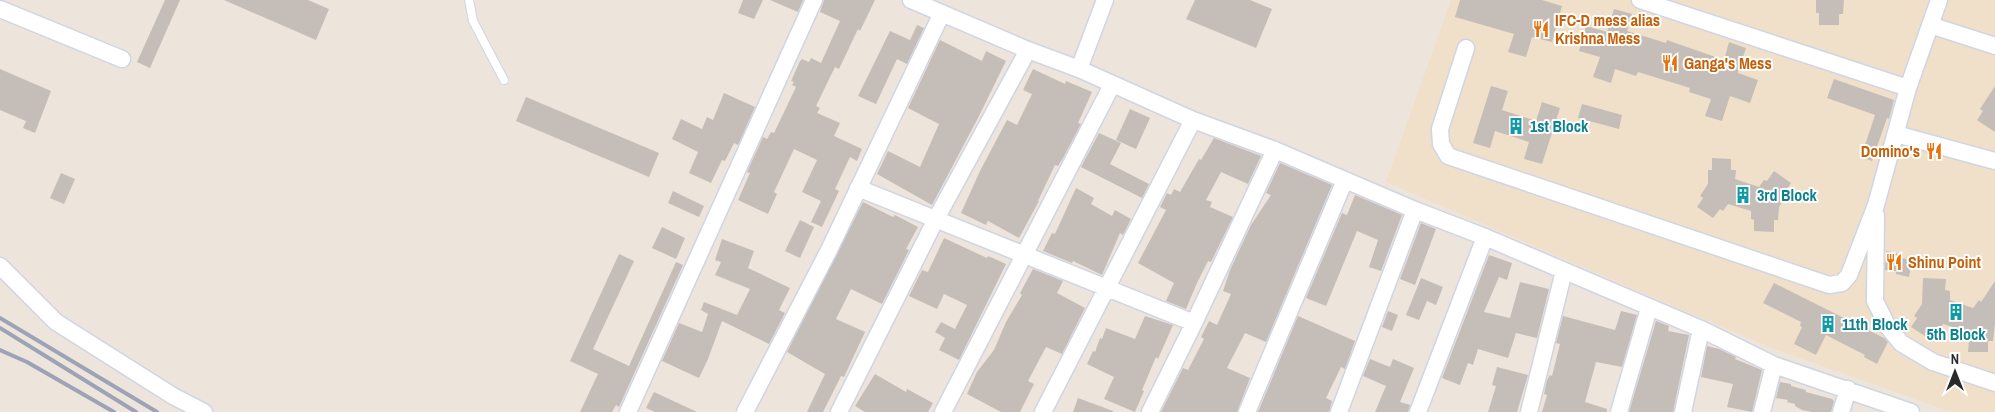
<svg xmlns="http://www.w3.org/2000/svg" width="1995" height="412" font-family="'Archivo Narrow',sans-serif">
<style>
.education{fill:#f0e0c9}
.building{fill:#c5beb8}
.lines{fill:none;stroke-linecap:round;stroke-linejoin:round}
.service-casing{stroke:#d0d5e4;stroke-width:10}
.minor-casing{stroke:#d0d5e4;stroke-width:19}
.service{stroke:#fff;stroke-width:8}
.minor{stroke:#fff;stroke-width:16}
.rail{stroke:#9da3b6;stroke-width:4}
.labels{text-anchor:middle;stroke-width:4;stroke-linejoin:round;paint-order:stroke}
.food-label{font-size:16px;font-weight:bold;fill:#c56008;stroke:#fff;text-anchor:start}
.culture-label{font-size:16px;font-weight:bold;fill:#0d838f;stroke:#fff;text-anchor:start}
</style>
<rect width="100%" height="100%" fill="#ede4db"/>
<!-- education -->
<path class="education" d="M1451,0H1995V412H1951L1769,347L1386,182Z"/>
<!-- building -->
<path class="building" d="M165,0H180L150,68L137,62Z
M224,0H308L329,9L316,40Z
M743,0H763L754,19L738,13Z
M770,0H803L798,12Z
M824,0H875L860,31L858,29L839,69L835,67L816,106L820,108L817,113L840,123L834,136L862,149L857,161L850,157L835,189L839,191L822,227L811,222L821,201L802,192L817,160L794,149L774,192L777,194L768,214L738,200L750,173L747,172L763,137L767,139L771,132L774,133L796,87L792,85L794,82L791,81L800,61L802,59L809,62L811,58L821,63L840,21L820,12Z
M1195,0H1250L1272,9L1256,48L1186,19Z
M1460,0H1542L1562,6L1552,42L1532,37L1526,57L1508,52L1514,34L1455,17Z
M1816,0H1844L1843,14H1839V25H1819V13H1816Z
M1614,9L1632,14L1627,31L1666,43L1667,40L1724,60L1729,42L1746,48L1738,73L1758,80L1750,103L1730,96L1722,121L1705,116L1711,99L1689,92L1690,88L1638,72L1636,76L1615,69L1611,83L1593,77L1600,57L1579,51L1586,26L1607,32Z
M917,25L924,28L907,64L897,59L876,104L858,96L890,31L910,40Z
M940,40L982,61L986,51L1006,61L979,116L932,205L877,174L888,151L920,167L939,124L908,108Z
M0,69L51,91L35,133L23,128L26,121L0,110Z
M1033,69L1065,84L1066,81L1092,92L1078,123L1081,124L1063,158L1058,166L1055,165L1038,201H1039L1019,238L988,221L986,225L961,213L980,171L1007,120L1017,125L1032,94L1023,90Z
M1834,79L1894,100L1889,119L1887,118L1872,161L1861,157L1875,115L1827,98Z
M1491,86L1508,91L1502,110L1536,121L1542,102L1560,108L1542,164L1524,159L1529,142L1495,131L1490,148L1473,143Z
M1995,86V132L1977,120L1983,111L1980,109Z
M724,93L755,107L738,145L734,143L725,161L722,160L711,183L689,173L698,152L672,139L681,119L702,129L707,117L713,120Z
M526,97L659,153L649,177L516,121Z
M1582,104L1622,115L1619,129L1578,118Z
M1130,109L1150,118L1136,149L1116,140Z
M1099,133L1121,143L1110,164L1149,184L1142,198L1081,167Z
M1214,138L1261,156L1248,184L1221,172L1206,200L1212,202L1210,207L1233,217L1211,262L1208,261L1197,283L1186,309L1166,301L1174,283L1138,263L1166,210L1160,207L1167,193L1171,195L1174,189L1180,192L1199,159L1201,160Z
M1712,158L1731,159V170H1736L1735,179L1759,187L1764,180L1767,181L1774,171L1791,183L1784,193L1787,194L1779,207L1778,220H1774V232L1754,231V220L1751,219V211L1728,204L1723,211L1720,209L1713,218L1697,207L1703,198L1700,196L1708,184V170H1712Z
M1280,163L1332,185L1266,342L1245,333L1227,368L1250,378L1237,412H1161L1183,368L1188,370L1204,339L1201,337L1209,321L1217,325L1231,294L1223,291L1230,270L1251,225L1271,195L1266,193Z
M61,173L75,179L64,204L50,198Z
M1076,188L1094,198L1091,204L1112,216L1115,210L1131,219L1123,235L1120,233L1102,275L1073,261L1072,263L1043,251L1052,233L1055,234Z
M673,191L704,206L699,217L668,203Z
M1355,195L1402,215L1381,271L1369,267L1378,240L1357,231L1326,306L1306,298L1342,213L1347,215Z
M863,202L893,217L895,215L918,227L906,249L909,250L882,304L851,289L836,319L865,332L844,377L841,376L823,412H807L825,374L787,352Z
M800,220L814,227L800,258L785,251Z
M1421,223L1436,229L1415,285L1400,279Z
M662,227L685,238L676,259L652,248Z
M944,238L987,258L988,256L1006,264L959,360L939,350L945,338L935,332L941,322L955,329L967,305L944,294L937,309L909,296L922,270L928,272Z
M722,239L754,251L748,268L790,288L779,310L785,313L769,344L722,321L708,359L699,378L662,361L679,323L702,332L708,314L701,310L704,302L737,315L750,289L715,275L721,262L715,260Z
M1886,251L1897,253V257L1912,260L1909,277L1896,274V271L1885,270Z
M619,254L634,261L593,349L629,366L676,262L683,265L619,407L616,405L612,412H580L598,374L570,361Z
M1489,255L1512,263L1507,280L1499,277L1484,312L1510,318L1520,282L1549,289L1537,338L1516,333L1508,358L1478,349L1473,365L1468,363L1460,385L1442,378Z
M1033,269L1063,281L1057,293L1085,308L1062,354L1046,347L1028,381L1034,384L1020,412H1001L967,394L977,372L994,350L1006,322L1022,295L1020,293Z
M1421,278L1443,287L1436,305L1427,301L1419,320L1406,315Z
M1923,278L1946,279L1945,290L1950,291V300L1973,308L1979,300L1981,302L1995,281V324L1993,341H1988V352H1968L1969,340H1965V331L1943,324L1938,331L1934,329L1928,338L1911,327L1917,318L1914,316L1922,304Z
M1774,283L1884,338L1888,342L1877,364L1864,357L1865,355L1826,335L1816,355L1794,344L1802,327L1800,326L1801,322L1763,303Z
M1388,311L1398,315L1392,331L1382,327Z
M1621,311L1637,315L1622,367L1596,362L1585,402L1607,409V412H1542L1547,395L1544,394L1547,380L1550,375L1552,376L1560,344L1556,343L1563,316L1615,330Z
M1145,316L1173,325L1158,359L1156,357L1142,390L1144,391L1135,412L1104,399L1114,377L1087,364L1093,351L1095,352L1100,338L1102,339L1106,328L1135,339Z
M1298,316L1355,341L1345,369L1341,367L1326,398L1332,401L1329,412H1258Z
M1656,321L1669,326L1668,331L1689,335L1673,412H1629Z
M1707,346L1719,349L1736,357L1735,359L1762,370L1752,412L1727,407L1733,384L1701,377Z
M1370,359L1390,367L1393,359L1414,368L1400,402L1410,405L1408,412H1375L1386,386L1363,376Z
M1497,367L1528,375L1517,412H1488L1496,386L1492,385Z
M875,374L906,392L907,389L933,403L928,412H865L855,406Z
M1780,382L1791,384V386L1806,390V392L1832,399L1834,401L1831,412H1812L1802,410L1795,406V404L1787,402L1788,400L1776,398Z
M654,392L697,412H655L646,408Z
M1078,398L1113,411V412H1073Z"/>
<g class="lines">
<!-- service casing -->
<g class="service-casing">
<path id="service" d="M469,0L473,21L504,80"/>
</g>
<!-- minor casing -->
<g class="minor-casing">
<path id="minor" d="M911,0L1028,50L1079,69L1193,120L1275,150L1415,210L1485,237L1701,329L1774,365L1911,412
M1640,0L1908,88
M0,9L122,59
M1930,25L1995,46
M1466,48L1440,129L1441,144L1448,156L1829,285L1842,283L1849,275L1876,205L1908,88L1939,0
M1079,69L1105,0
M1896,134L1995,161
M858,188L1194,323
M1876,215L1875,301L1888,327L1901,343L1933,362L1995,383
M0,266L56,322L173,396L204,412
M628,412L814,0
M745,412L829,250L942,13
M839,412L936,219L1028,50
M943,412L1112,85
M1043,412L1193,120
M1150,412L1194,323L1275,150
M1247,412L1345,180
M1339,412L1415,210
M1418,412L1485,237
M1529,412L1564,271
M1619,412L1649,308
M1683,412L1701,329
M1762,412L1774,365
M1841,412L1848,389"/>
</g>
<!-- service -->
<use href="#service" class="service"/>
<!-- minor -->
<use href="#minor" class="minor"/>
<!-- rail -->
<path class="rail" d="M0,318L157,412
M0,328L136,412
M0,350L27,362L114,412"/>
</g>
<!-- icons -->
<defs>
<g id="restaurant-bare" transform="scale(1.35)"><path d="M-5-6h1v4h1v-4h1v4h1v-4h1v5L-1.5 .5V6h-2V.5L-5-1ZM5-6V6H3V1.5H1.5Q1.5-4 5-6Z" fill="#e8710a" stroke="#fff" stroke-width="2.5" paint-order="stroke"/></g>
<g id="building-bare" transform="scale(1.35)"><path d="M-4-6H4V6H1V3H-1V6H-4ZM-2.5-4.3h1.7v1.8h-1.7ZM.8-4.3h1.7v1.8H.8ZM-2.5-1h1.7V.8h-1.7ZM.8-1h1.7V.8H.8Z" fill="#0f9aa8" stroke="#fff" stroke-width="2.5" paint-order="stroke"/></g>
</defs>
<g fill-rule="evenodd">
<use href="#restaurant-bare" x="1541" y="29"/>
<use href="#restaurant-bare" x="1670" y="63"/>
<use href="#building-bare" x="1516" y="126"/>
<use href="#restaurant-bare" x="1934" y="151"/>
<use href="#building-bare" x="1743" y="195"/>
<use href="#restaurant-bare" x="1894" y="262"/>
<use href="#building-bare" x="1956" y="312"/>
<use href="#building-bare" x="1828" y="324"/>
</g>
<g class="labels">
<!-- food labels -->
<g class="food-label">
<text x="1555" y="26">IFC-D mess alias<tspan x="1555" dy="18">Krishna Mess</tspan></text>
<text x="1684" y="69">Ganga's Mess</text>
<text x="1920" y="157" text-anchor="end">Domino's</text>
<text x="1908" y="268">Shinu Point</text>
</g>
<!-- culture labels -->
<g class="culture-label">
<text x="1530" y="132">1st Block</text>
<text x="1757" y="201">3rd Block</text>
<text x="1842" y="330">11th Block</text>
<text x="1956" y="340" text-anchor="middle">5th Block</text>
</g>
</g>
<!-- north arrow -->
<g transform="translate(1955 372)" stroke="#ffffff" stroke-width="4" paint-order="stroke">
<path d="M0-4L9 19L0 12L-9 19Z" fill="#2a2a2a"/>
<text y="-8" font-size="14" font-weight="bold" text-anchor="middle" fill="#2a2a2a">N</text>
</g>
</svg>
